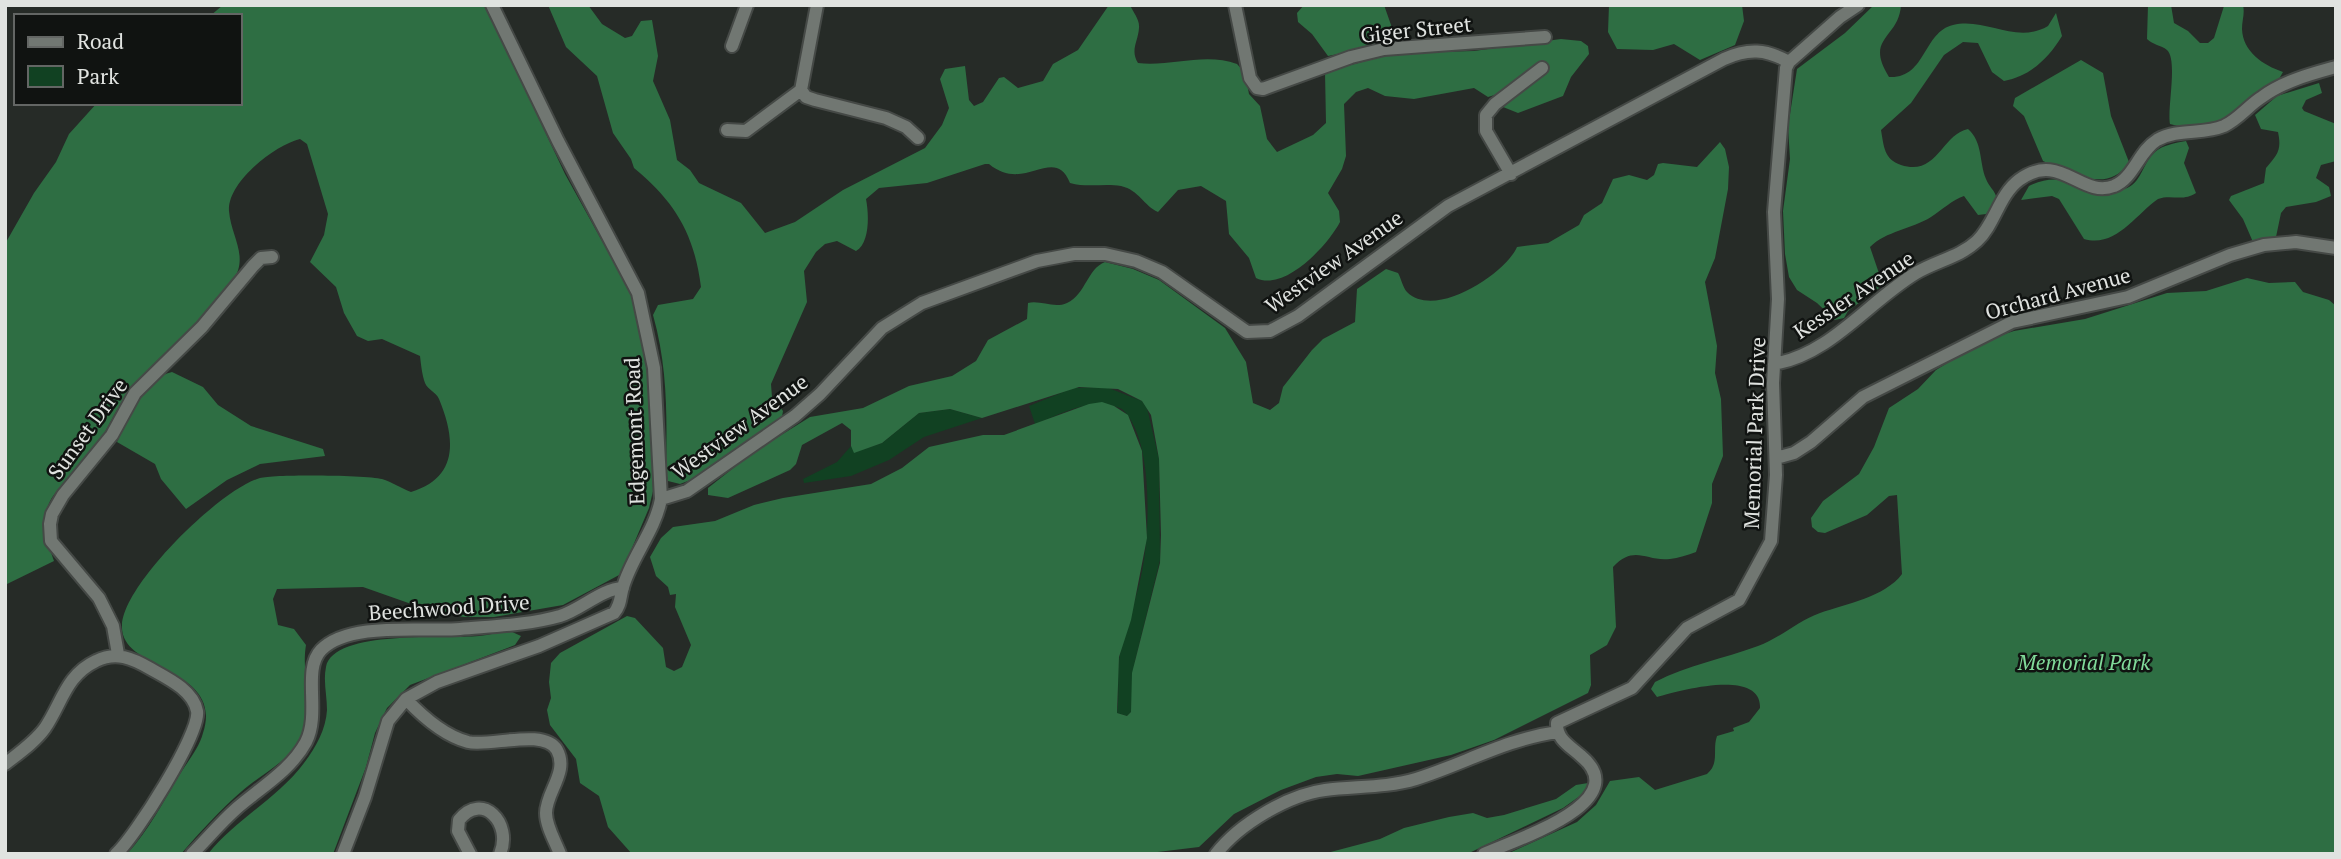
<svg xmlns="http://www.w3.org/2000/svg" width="2341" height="859" font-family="'PT Serif',serif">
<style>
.green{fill:#114122}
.forest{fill:#2e6e43}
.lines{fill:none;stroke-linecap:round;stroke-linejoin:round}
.minor-casing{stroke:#454946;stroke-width:16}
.minor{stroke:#717772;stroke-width:12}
.labels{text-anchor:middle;stroke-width:5;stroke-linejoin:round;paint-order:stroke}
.street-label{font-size:21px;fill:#e0e3e0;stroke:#101311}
.park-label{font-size:21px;font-style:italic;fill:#81db9a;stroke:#101311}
</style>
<rect width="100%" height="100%" fill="#262b27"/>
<!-- green -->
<path class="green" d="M1106,387L1142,401L1147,408L1159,459L1160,560L1135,661L1131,712L1127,716L1117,713C1120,694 1116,674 1120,654C1126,624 1138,596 1143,566C1150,527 1153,437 1122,409C1091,396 1065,413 1035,424L1029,406L1073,388Z
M950,409L982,418L924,437L889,460L851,476L804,483L803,479L837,462L851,446L855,452L882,443L919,413Z"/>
<!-- forest -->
<path class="forest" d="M223,5H485L565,174L633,297L649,382L653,491L649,508L621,574L563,605L494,617H464L434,612L363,587L277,589L273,599L278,625L294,629L306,645C301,674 314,707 301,736C291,761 261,774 242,791C220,810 200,832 181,854H127C149,830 163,802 180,774C188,761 199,748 203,733C225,666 119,672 122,625C124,583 221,489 260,478C275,474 367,475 382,479C392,482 401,488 411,492C458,478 456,440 439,399C436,392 428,390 425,383C422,375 421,364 420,356L382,339L368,341L357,336L344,313L336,287L310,262L324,235L328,214L307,144L300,139C275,145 227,182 229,211C231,237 250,257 232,282C205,320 166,348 136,383C116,405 106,435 88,460C75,476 53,488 47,509C41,527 48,543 54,561L5,585V244L34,193L56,162L69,134L97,103H240V16H210Z
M548,5H588L602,24L625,38L632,36L641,21L652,20L658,56L653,81L670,120L677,160L690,170L699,183L741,203L765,233L795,222L843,190L925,148L942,125L949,108L940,79L945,69L965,66L969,100L974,106L983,102L999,78L1004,77L1018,88L1043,81L1053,64L1078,50L1109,5H1130C1133,12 1140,20 1139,28C1138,42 1130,50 1138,63C1170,67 1205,52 1237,64L1245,73L1249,94L1260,106L1267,139L1277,152L1313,135L1326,123L1325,72L1395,53L1474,51L1561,39L1581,41L1588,46L1589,54L1571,77L1563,96L1518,113L1503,107L1501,93L1488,97L1474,88L1414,99L1385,96L1368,88L1356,92L1344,104L1346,156L1342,169L1328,193L1339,211L1340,222C1328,245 1285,292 1256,278L1249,258L1229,234L1226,201L1201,186L1178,190L1158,212C1144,206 1139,190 1121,186C1104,183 1088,188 1070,183C1054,144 1025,194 989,164H985L927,183L879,188L866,199C869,214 870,243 856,251L837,241L825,244L816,252L804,271L807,302L771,384L772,397L783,411L782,417L693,479L680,484L668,481L666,472C667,418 668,368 653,315L658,305L693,299L701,287C694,233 675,202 634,168L631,159L613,133L597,76L566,47Z
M1304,5H1384L1397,42L1328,56L1312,34L1298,22L1297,13Z
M1609,5H1742L1744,21L1735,45L1700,60L1674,44L1653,50L1617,49L1608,32Z
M1874,5H1901C1899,39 1864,37 1889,77C1926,79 1923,32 1953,25C1986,17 2016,45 2048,26L2056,13L2062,36C2048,59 2030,76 2004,81L1992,72L1978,43L1963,42L1944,55L1911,103L1881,130C1884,147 1884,159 1901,165C1937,177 1942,134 1968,129C1983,142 1979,162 1986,179C1989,187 1995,190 1997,199L1986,214L1978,215L1964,196C1952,200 1942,210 1931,217C1912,229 1886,231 1870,247L1883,285L1848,311L1844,318L1835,320L1817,303L1797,290L1789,277L1785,254L1783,211L1790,159L1788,127L1797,69L1845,33Z
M2148,5H2171L2174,23L2188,31L2200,43H2208L2214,38L2224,6L2243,5C2245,14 2242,20 2242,29C2243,52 2263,65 2283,72L2279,79C2249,105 2212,137 2170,124C2167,108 2178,60 2167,50C2161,45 2153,45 2147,39Z
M2081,60L2103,73L2111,116L2129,162C2108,195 2072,173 2043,161L2024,116L2013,106L2015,98Z
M2319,83L2322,93L2306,100L2302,108L2304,111L2336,124V161L2321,165L2316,178L2329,187L2331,196L2316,202L2286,207L2281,213L2276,237L2253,242L2243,219L2229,200L2231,196L2264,183L2266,168C2277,155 2282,151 2278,132L2261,129L2255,115L2277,96Z
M2186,141L2189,148L2184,163L2196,193C2183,202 2171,194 2158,199C2135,215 2116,248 2084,239L2059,199L2052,196L2021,200L2029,186C2068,166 2086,199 2124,189C2142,184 2142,163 2155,152C2163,145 2175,143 2186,141Z
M1720,142L1725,149L1729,167L1728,189L1715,258L1705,282L1717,346L1715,373L1721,399L1723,456L1712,484V503L1696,552C1688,555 1678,558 1670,559C1646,562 1635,544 1613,567L1616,627L1607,645L1590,655L1591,685L1588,693L1494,740L1451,755L1358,776L1337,774L1316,777L1281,790L1234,814L1199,847L1141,854H632L608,827L599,796L580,783L576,759L550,725L547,710L551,698L549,682L551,663L560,653L627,616L635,618L663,648L666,667L674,671L682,667L691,645L675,607L676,594L670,595L668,587L656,576L650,557L661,538L673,527L715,521L754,505L783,498L871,484L902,468L929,447L983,435H1004L1089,404L1102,402L1114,406L1128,415L1142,451L1147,538L1131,620L1119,657L1117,713L1127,716L1131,712L1132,673L1160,563L1161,535L1159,459L1151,415L1142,401L1118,389L1079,387L982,418L950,409L919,413L882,443L854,453L851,446V430L842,423L802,445L796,464L790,470L728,498L708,495V488L751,454L810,417L863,408L909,386L952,376L976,361L988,340L1027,319L1028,303C1041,300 1054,309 1067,303C1086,294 1087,269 1105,262L1133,269L1159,280L1225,328L1246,362L1253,403L1270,410L1279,403L1283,387L1312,350L1323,339L1355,322L1357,289L1386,269L1398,273C1401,278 1403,288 1407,292C1435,320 1505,274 1517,247L1548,243L1579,225L1584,215L1602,203L1613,179L1629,175L1647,180L1654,175L1658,164L1663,163L1697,167Z
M2247,278L2269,283L2295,282L2303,292L2329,300L2336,306V854H1507L1577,822L1596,805L1610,781L1639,777L1655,790L1707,774C1720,763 1712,750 1717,736L1734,731L1733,728L1749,722L1760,708C1762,668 1680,690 1657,697L1651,689L1655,682C1688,665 1723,659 1758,646C1780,638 1798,621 1820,613C1846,604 1885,597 1902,574L1897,495L1889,496L1867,515L1825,533L1818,532L1812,527L1811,518L1823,501L1859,474L1874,447L1889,408L1918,389L1936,370L1968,350L1989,339L2014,331L2085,319L2167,293L2206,291Z
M172,372L203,387L218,405L251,426L323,449L325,456L260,464L227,480L186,509L161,479L155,464L117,442C128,417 144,378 172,372Z
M510,631L521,636L515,645L410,685L387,708L375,733L366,767L333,854H208C236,819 278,798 304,763C316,747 326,729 327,710C327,695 323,681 326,667C333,629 448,639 479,636C489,635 500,632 510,631Z
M1588,783L1587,791L1563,808L1467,854H1323L1380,839L1404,828L1449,817L1473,813L1487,818L1504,815L1556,799L1576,785Z"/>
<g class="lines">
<!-- minor casing -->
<g class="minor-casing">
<path id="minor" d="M1235,5L1250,78L1257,88L1263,89L1351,57L1384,49L1545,37
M732,46L747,5
M801,90L806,97L815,100L886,118L906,127L918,138
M801,90L817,5
M727,130L746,131L801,90
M1511,174L1486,131V115L1495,104L1542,68
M1774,364C1831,354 1868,302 1916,273C1936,261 1960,257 1977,241C1995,224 1999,195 2019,180C2060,150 2081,199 2114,186C2133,179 2139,151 2157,140C2178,128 2203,135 2224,126C2239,119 2249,105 2262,97C2284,81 2311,74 2336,67
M1776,458L1794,453L1811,442L1863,397L2012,322L2128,297L2230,255L2264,245L2296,242L2336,248
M661,499L687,491L795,416L820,394L882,328L922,303L1037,261L1074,254H1105L1136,261L1162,272L1247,332L1270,331L1298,316L1448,206L1724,59C1748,48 1766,49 1789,62
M118,654L113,626L99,598L51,541L50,524L52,514L63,495L112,435L135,393L202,327L253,266L261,258L272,257
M406,699C422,716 445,736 468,742C490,747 544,728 557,750C569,772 546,792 546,813C546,826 555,841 560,854
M5,764C19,753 35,742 45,728C62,703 66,675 96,661C116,651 132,658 151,669C167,678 193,690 197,711C201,733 135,837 116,854
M192,854C207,839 221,822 237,808C260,788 291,770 306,742C321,713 302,670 321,650C349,621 423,632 460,629C493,626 528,625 560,616C582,609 601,589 623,588
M343,854L365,797L388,721L406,699L437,682L539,646L614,613C621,605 620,597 623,587C632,556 655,531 661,499L654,368L638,293L558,141L492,5
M470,854L458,831L459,820C482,791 513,823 500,854
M1216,854C1239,824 1288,795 1325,790C1355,786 1386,788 1416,779C1464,764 1506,739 1558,732
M1484,854C1514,840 1637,802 1581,756C1570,746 1556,739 1557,723L1632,688L1687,628L1739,600L1771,541L1776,475L1773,383L1778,299L1774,212L1786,68L1789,62L1840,17L1858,5"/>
</g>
<!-- minor -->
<use href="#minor" class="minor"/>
</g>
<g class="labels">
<!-- street labels -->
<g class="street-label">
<text transform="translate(1416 30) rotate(-6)" y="7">Giger Street</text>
<text transform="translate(1334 262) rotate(-35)" y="7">Westview Avenue</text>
<text transform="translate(2058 294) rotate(-15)" y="7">Orchard Avenue</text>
<text transform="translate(1854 295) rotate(-34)" y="7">Kessler Avenue</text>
<text transform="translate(740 427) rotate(-36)" y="7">Westview Avenue</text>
<text transform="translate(88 429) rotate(-54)" y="7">Sunset Drive</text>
<text transform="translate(635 431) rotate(-92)" y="7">Edgemont Road</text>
<text transform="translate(1755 433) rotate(-88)" y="7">Memorial Park Drive</text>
<text transform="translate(449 608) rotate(-4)" y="7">Beechwood Drive</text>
</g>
<!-- park labels -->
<g class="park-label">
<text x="2084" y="670">Memorial Park</text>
</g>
</g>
<!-- border -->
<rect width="2341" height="859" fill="none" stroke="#e0e3e0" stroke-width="14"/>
<!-- legend -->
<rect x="14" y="14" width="228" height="91" fill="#101311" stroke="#636664" stroke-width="2"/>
<rect x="28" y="37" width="35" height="10" fill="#717772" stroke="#636664" stroke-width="2"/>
<text x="77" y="49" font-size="21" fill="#e0e3e0">Road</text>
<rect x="28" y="66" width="35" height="21" fill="#114122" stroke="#636664" stroke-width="2"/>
<text x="77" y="84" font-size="21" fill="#e0e3e0">Park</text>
</svg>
